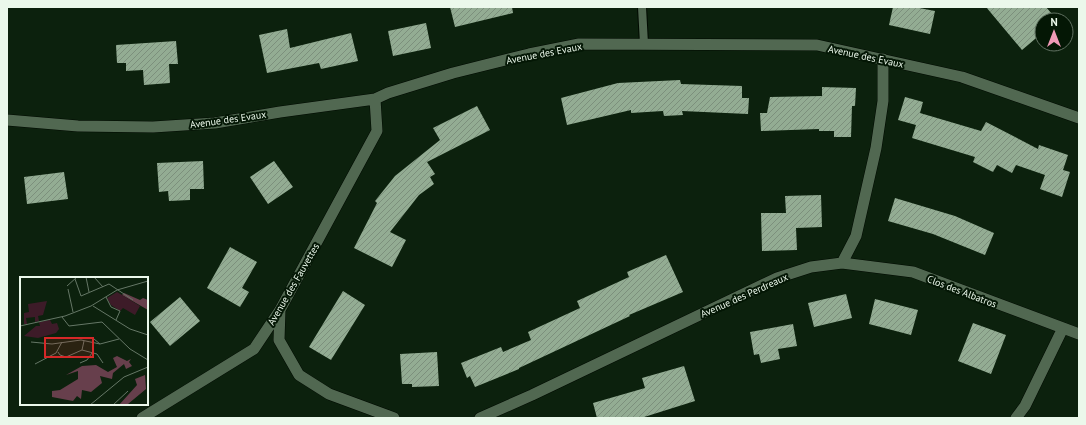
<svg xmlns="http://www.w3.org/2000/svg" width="1086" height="425" font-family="'PT Sans',sans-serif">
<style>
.building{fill:url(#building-hatch)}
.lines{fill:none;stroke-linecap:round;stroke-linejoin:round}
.service-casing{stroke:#000a00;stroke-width:10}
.minor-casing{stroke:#000a00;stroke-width:12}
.service{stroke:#516851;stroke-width:8}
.minor{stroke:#516851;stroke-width:11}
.labels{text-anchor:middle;stroke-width:4;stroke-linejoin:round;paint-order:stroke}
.street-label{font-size:10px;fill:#ebf8eb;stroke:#041705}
.inset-road{fill:none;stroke:#657766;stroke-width:1}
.view{fill:#d62828;fill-opacity:0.15;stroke:#d62828;stroke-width:2}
.inset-edge{fill:none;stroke:#ebf8eb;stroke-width:2}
</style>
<defs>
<pattern id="building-hatch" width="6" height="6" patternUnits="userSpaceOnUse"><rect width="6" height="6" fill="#93ac93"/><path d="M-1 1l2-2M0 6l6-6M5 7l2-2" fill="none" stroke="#7c8f7c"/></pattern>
</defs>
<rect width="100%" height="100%" fill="#0c210d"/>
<!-- building -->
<path class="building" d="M450,7H512L513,13L455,27Z
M893,7H914L935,11L930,34L889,25Z
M986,7H1046L1057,20H1042V35L1041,34L1022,50Z
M426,23L431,48L393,56L388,31Z
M287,29L290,48L351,33L358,61L321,69L319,63L267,73L259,35Z
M1066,31L1072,38L1066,43Z
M176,41L178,64H169L170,83L144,85L143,70L126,71V63H117L116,45Z
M1050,44H1065L1056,51Z
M680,80L681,84L742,86V98H749L748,114L682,111L683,115L664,116L663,111L631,113V110L567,125L561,98L618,83Z
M822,87L856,88L855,106H852L851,137H834V131H819V129L761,131L760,113H767L770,97L822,96Z
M905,97L923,102L920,113L981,131L986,122L1038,149L1039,145L1068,155L1063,170L1070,172L1062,197L1040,189L1045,175L1016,165L1012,173L997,165L993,172L973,162L975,157L912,138L916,125L898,120Z
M477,106L490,130L427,162L435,174L430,177L434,184L419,195L390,232L406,240L392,267L354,248L377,203L375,201L395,176L440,140L433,128Z
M203,161L204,189H190V200L169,201L168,191L159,192L157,163Z
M274,161L293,187L268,204L250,177Z
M64,172L68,199L27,204L24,177Z
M821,195L822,227L796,228L797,250L762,251L761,213H786L785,196Z
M895,198L955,216L994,233L985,255L933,234L888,221Z
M230,247L257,262L242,288L249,292L240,307L207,288Z
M666,255L683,292L629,315L630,316L519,368V369L475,387L470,376L467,378L461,363L501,347L503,352L531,340L528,332L580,308L577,301L629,277L627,272Z
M343,291L365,305L331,360L309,347Z
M846,294L852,318L814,327L808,303Z
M180,297L200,321L170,346L150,322Z
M875,299L918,310L911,335L869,324Z
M973,323L1006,335L991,374L958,361Z
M793,324L797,346L778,349L780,359L761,363L759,354L754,355L750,332Z
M437,352L439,386L412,387V384H402L400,354Z
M684,366L695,401L641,418H597L593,403L645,388L642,378Z"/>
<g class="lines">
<!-- service casing -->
<g class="service-casing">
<path id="service" d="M642,7L644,44"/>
</g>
<!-- minor casing -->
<g class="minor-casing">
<path id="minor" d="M7,120L78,126L153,127L215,123L280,112L375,99L388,93L453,73L529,54L579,44L817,45L962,77L1079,118
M842,263L913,272L1079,334
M280,310L279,340L299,375L329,394L394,418
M142,418L254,349L280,310L377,131L375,99
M480,418L532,395L777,278L811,267L842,263L856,236L876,148L883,101V59
M1016,418L1025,406L1063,328"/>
</g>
<!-- service -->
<use href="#service" class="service"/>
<!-- minor -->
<use href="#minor" class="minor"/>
</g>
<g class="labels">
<!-- street labels -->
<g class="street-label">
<text transform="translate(544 53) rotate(-11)" y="4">Avenue des Evaux</text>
<text transform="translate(866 56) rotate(12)" y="4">Avenue des Evaux</text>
<text transform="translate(228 119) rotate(-8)" y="4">Avenue des Evaux</text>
<text transform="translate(293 284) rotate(-60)" y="4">Avenue des Fauvettes</text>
<text transform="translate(962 291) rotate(21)" y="4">Clos des Albatros</text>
<text transform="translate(744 295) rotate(-24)" y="4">Avenue des Perdreaux</text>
</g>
</g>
<!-- overview -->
<g transform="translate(20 277)">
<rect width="128" height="128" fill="#0c210d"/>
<path d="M27,24L23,38L18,39L19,44L15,45V40L6,41L7,47H4V36L9,35L8,27ZM30,43L32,47L37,46L39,52L36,56L18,61L4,59L16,49H20L19,45Z" fill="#3d1b28"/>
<path d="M104,16L120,23L123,21L128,23V33L102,18ZM97,79L107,84L111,82L109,85L112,89L106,92L104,87L93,96L92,102L80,99L82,106L71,115L62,113L61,122L57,119L53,124L32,120V114L40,113L58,102V94L46,98L62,89L76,88L88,95L97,90L93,81ZM125,98L126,112L108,127L99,128L117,108L115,102Z" fill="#673f4c"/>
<path d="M97,15L120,29L115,38L103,31L100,34L91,28L87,21Z" fill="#3d1b28"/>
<path class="inset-road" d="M66,0L69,15M74,0L83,10M55,2L61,19L89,7L113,23M47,9L57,0M48,12L53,35M86,20L91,30L100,34L96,43M73,29L110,52L128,58M42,40L49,49L82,45L110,72L128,83M0,49L45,39L71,29L97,13L128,4M74,62L80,67L99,62M11,65L32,67L61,63L80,67M62,73L77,77L83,86M38,75L40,78L46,80L62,73L64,64M60,86L67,83L72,76M15,87L36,76L42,65M70,128L104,100L128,90M93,128L108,114"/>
<path class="view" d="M25,61H73V80H25Z"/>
<rect width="128" height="128" class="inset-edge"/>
</g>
<!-- border -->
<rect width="1086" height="425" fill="none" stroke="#ebf8eb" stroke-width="16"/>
<!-- north arrow -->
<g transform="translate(1054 32)"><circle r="19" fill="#041705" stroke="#607161"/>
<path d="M0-3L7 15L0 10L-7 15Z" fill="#f09ab7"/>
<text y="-6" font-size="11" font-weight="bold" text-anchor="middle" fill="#ebf8eb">N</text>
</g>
</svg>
